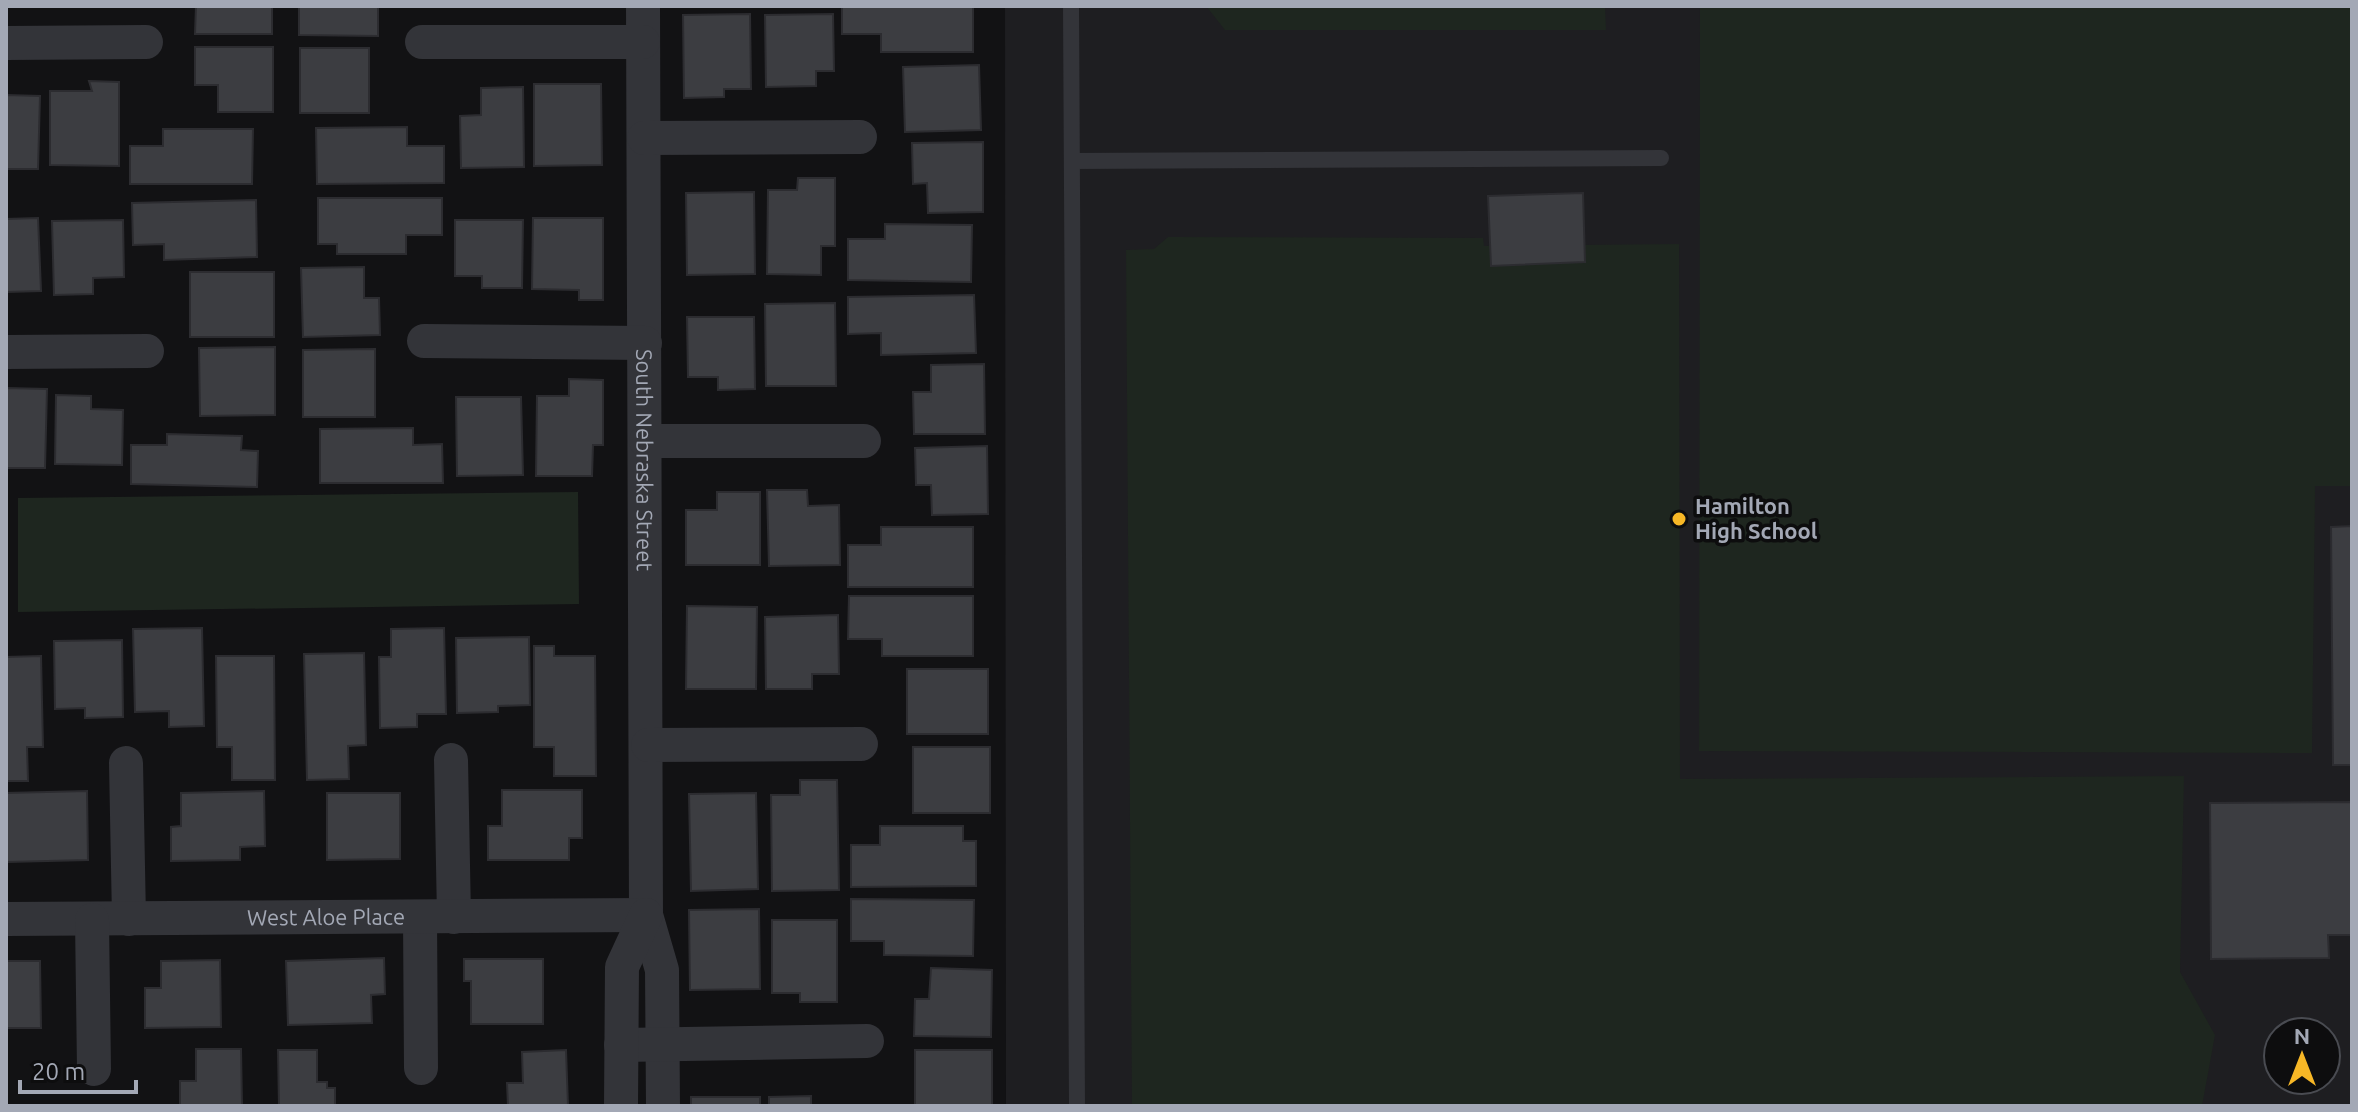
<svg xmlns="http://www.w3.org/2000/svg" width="2358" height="1112" font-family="Ubuntu,sans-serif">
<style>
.built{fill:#1e1e21;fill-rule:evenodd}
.green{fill:#1e261f}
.building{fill:#3c3d41;stroke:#2c2c30;stroke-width:2}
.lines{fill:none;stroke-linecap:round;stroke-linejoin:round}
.service{stroke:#333439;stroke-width:16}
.minor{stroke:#333439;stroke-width:34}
.poi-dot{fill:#f7b726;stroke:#0d0d0e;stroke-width:3}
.labels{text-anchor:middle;stroke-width:7;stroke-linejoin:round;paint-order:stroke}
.street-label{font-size:22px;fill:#a3a8b5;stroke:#0d0d0e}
.poi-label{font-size:22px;font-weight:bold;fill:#a3a8b5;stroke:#0d0d0e;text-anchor:start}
</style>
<rect width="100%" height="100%" fill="#121214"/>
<!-- built -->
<path class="built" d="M1005,6H2352V1106H1006ZM2278,1032H2326V1080H2278Z"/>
<!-- green -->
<path class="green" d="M1206,6H1605L1606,30H1225Z
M1700,6H2352V486H2315L2312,753L1699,751Z
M1168,237L1483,238L1484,246L1679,244L1680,779L2184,776L2180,972L2215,1035L2202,1106H1132L1126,250L1154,249Z
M578,492L579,604L18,612V498Z"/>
<!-- building -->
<path class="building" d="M196,6H272V34H195Z
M299,6H378V36L299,35Z
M842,6H973V52H881V34H842Z
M750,14L751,89H724V97L684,98L683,15Z
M833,14L834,71H816V86L766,87L765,15Z
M195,47H273V112H218V85H195Z
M300,48H369V113H300Z
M979,65L981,130L905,132L903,67Z
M89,81L119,82V166L50,165V91H92Z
M534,84H601L602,165L534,166Z
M523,87L524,167L461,168L460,116L481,115V88Z
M6,95L40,96L38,169H6Z
M407,127V146H444V183L317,184L316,128Z
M163,129H253L252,184H130V146H163Z
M983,142V212L928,213L927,183L913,184L912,143Z
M798,178H835V246H821V275L767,274L768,190H797Z
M754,192L755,274L687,275L686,193Z
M1583,193L1585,262L1491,266L1488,196Z
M318,198H442V235H406V254H337V244H318Z
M256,200L257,257L164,260V244L133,245L132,203Z
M38,218L41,291L6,292V219Z
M533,218H603V300H579V290L532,289Z
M123,220L124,277L93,278V294L54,295L52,221Z
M455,220H523L522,288H482V276H455Z
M885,224L972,225L971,282L848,280V239H885Z
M364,267V298H379L380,335L303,337L301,268Z
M190,272H274V337H190Z
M974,295L976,353L881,355V333L848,334V297Z
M835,303L836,386H766L765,304Z
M687,317H754L755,389L718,390V377H688Z
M275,347V415L200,416L199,348Z
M375,349V417H303V350Z
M984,364L985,434H914L913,392H931V365Z
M569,379L603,380V445H593L592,476H536L537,396H569Z
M6,388L47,389L45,468H6Z
M56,395L91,396V409L123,410L122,465L55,464Z
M456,397H521L523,475L457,476Z
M413,428V445L442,444L443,483H320V429Z
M167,434L242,436L241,450L258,451L257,487L131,484V445H167Z
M987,446L988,514L932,515L931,485H916L915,448Z
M767,490H807L808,506L839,505L840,565L769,566Z
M717,492H760V565H686V510H717Z
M2352,526V765H2333L2331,527Z
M881,527H973V587H848V545H881Z
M849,596H973V656H882V639H848Z
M687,606L757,607L756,689H686Z
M838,615L839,674H812V689H766L765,617Z
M202,628L204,726L169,727V711L135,712L133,629Z
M444,628L446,714H417V727L380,728L379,657H391V629Z
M529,637L530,705L498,706V712L457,713L456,638Z
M122,640L123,717L85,718V708L55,709L54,641Z
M534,646H554V656H595L596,776H554V747H534Z
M364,653L366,745L348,746L349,779L307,780L304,654Z
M41,656L43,747H27L28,781H6V657Z
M216,656H274L275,780H232V747H217Z
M907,669H988V734H907Z
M913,747H990V813H913Z
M800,780H837L839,890L772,891L771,795H800Z
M502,790H582V838H569V860H488V826H502Z
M87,791L88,860L7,862L6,793Z
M264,791L265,846L240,847V860L171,861V827L181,826V793Z
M327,793H400V859L327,860Z
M756,793L758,889L691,891L689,794Z
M2352,802V935H2328L2329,958L2211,959L2210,803Z
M880,826H963V841H976V886L851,887V845H880Z
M851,899L974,900L973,956L884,955V941H851Z
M759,909L760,989L690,990L689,910Z
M772,920H837V1002H800V993H772Z
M384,958L385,994L371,995L372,1023L288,1025L286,961Z
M464,959H543V1024H471V981H464Z
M220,960L221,1027L145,1028V988H161V961Z
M6,961H40L41,1028H6Z
M931,968L992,970L991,1037L914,1036L915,999H929Z
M196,1049H241L242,1106H180V1081H196Z
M278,1050H317V1082H327V1088H335V1106H279Z
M566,1050L568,1106H508L507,1083H523L522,1052Z
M915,1050H992V1106H915Z
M811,1096V1106H769V1097Z
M691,1097H760V1106H691Z"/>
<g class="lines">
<!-- service -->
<path class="service" d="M1071,6L1077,1106
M1072,161L1661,158"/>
<!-- minor -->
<g class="minor">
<path id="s1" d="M643,6L646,915L662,970L663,1106"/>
<path d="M422,42H643"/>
<path d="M6,43L146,42"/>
<path d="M644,138L860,137"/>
<path d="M424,341L645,343"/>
<path d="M6,352L147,351"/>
<path d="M646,441H864"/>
<path d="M648,745L861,744"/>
<path d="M451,760L454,917"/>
<path d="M126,763L129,919"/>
<path d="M420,917L421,1068"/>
<path id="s2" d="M6,919L646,915"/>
<path d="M92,920L94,1069"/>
<path d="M621,1045L867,1041"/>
<path d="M621,1106L622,967L646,915"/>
</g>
</g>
<!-- markers -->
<circle class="poi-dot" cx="1679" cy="519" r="8"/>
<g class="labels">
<!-- street labels -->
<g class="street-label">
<text dy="8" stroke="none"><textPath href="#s1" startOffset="454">South Nebraska Street</textPath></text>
<text dy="8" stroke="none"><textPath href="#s2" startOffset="320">West Aloe Place</textPath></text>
</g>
<!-- poi labels -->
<g class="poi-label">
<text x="1695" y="514">Hamilton<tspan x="1695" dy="25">High School</tspan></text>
</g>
</g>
<!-- border -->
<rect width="2358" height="1112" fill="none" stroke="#a3a8b5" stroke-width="16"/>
<!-- north arrow -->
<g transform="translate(2302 1056)"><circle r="38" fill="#0d0d0e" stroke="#494b51" stroke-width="2"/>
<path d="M0-6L14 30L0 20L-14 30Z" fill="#f7b726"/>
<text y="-12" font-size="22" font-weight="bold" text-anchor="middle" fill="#a3a8b5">N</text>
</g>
<!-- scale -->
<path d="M20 1080v12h116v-12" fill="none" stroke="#a3a8b5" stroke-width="4"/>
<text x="32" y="1080" font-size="24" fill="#a3a8b5" stroke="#0d0d0e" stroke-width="6" paint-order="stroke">20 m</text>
</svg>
